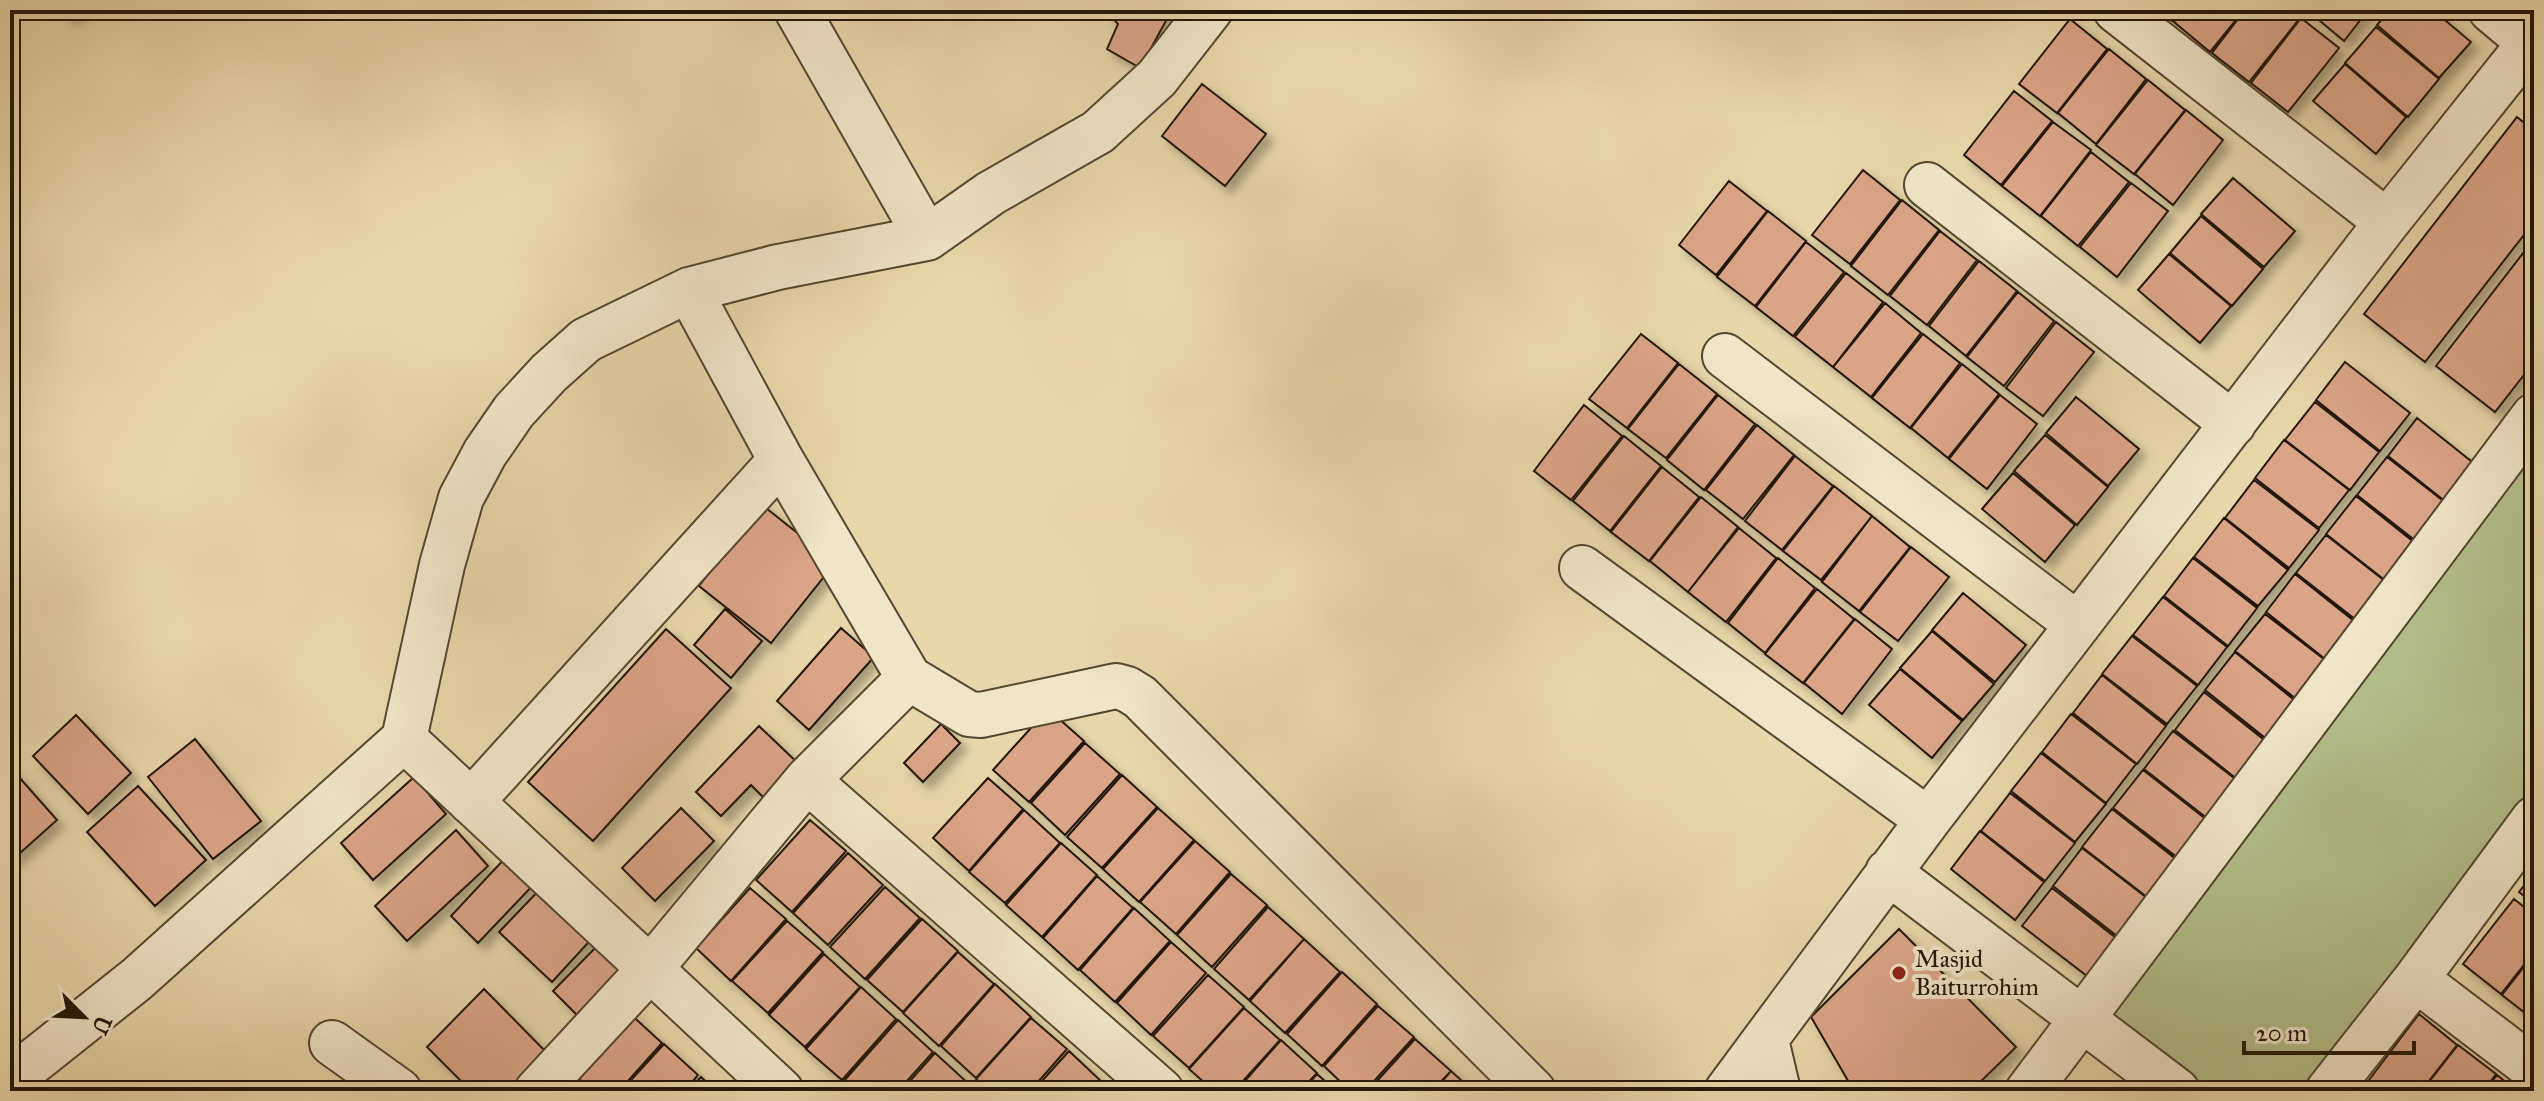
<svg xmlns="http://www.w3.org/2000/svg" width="2544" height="1101" font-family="'IM FELL Great Primer',serif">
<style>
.green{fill:#b3bf8a;stroke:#6a6b4a;stroke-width:2}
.building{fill:#daa487;stroke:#221709;stroke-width:2;filter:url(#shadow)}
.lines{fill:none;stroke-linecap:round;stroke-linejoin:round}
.minor-casing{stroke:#544731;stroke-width:48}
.minor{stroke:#f0e5c8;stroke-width:44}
.poi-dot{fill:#8f2418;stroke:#f0e5c8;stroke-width:3}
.labels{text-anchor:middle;stroke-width:8;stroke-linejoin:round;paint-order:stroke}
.poi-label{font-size:24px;fill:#221709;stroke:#f0e5c8;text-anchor:start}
</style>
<defs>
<filter id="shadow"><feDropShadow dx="7" dy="7" stdDeviation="4" flood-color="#0004"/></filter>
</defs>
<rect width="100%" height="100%" fill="#e8d7aa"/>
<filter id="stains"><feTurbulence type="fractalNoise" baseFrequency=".0025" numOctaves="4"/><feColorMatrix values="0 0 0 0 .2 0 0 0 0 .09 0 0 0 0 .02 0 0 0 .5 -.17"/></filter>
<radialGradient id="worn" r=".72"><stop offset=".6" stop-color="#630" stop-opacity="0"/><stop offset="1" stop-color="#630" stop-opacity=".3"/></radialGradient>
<!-- green -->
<path class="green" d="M2534,424V828L2333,1091H2152L2074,1033Z"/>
<!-- building -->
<path class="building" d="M64,10H84L67,17Z
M1105,10H1172L1140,68L1107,49L1118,24Z
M2158,10H2181L2172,21Z
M2183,10H2244L2210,52L2174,22Z
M2245,10H2290L2300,18L2249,82L2212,53Z
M2307,10H2368L2344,41Z
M2390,10H2433L2471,42L2439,78L2377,25Z
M2301,18L2339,48L2288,112L2251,83Z
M2070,19L2107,49L2057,113L2019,84Z
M2376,27L2439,79L2408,117L2345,63Z
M2109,49L2146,79L2096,144L2058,113Z
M2345,64L2406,117L2376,154L2313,101Z
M2148,80L2185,110L2134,174L2096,145Z
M1202,84L1266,134L1225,186L1162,136Z
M2014,91L2052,121L2001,185L1964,155Z
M2186,110L2223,140L2173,205L2135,174Z
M2517,117L2534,131V222L2425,362L2364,314Z
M2053,122L2091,150L2040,216L2002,186Z
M2091,152L2129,182L2078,246L2041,216Z
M1863,170L1900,200L1850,264L1812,235Z
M2233,178L2295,231L2264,267L2201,214Z
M1729,181L1767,211L1716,275L1679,245Z
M2131,183L2168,211L2117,277L2080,247Z
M1902,200L1939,230L1888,295L1851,266Z
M1768,211L1806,241L1755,306L1717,277Z
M2201,216L2263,269L2232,306L2170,253Z
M1940,231L1977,260L1927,325L1890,296Z
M2534,239V362L2495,412L2436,366Z
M1806,242L1844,272L1793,336L1756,307Z
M2169,254L2231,306L2200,343L2138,290Z
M1979,261L2017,291L1966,356L1929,326Z
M1846,273L1883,302L1833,367L1795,337Z
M2018,292L2054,321L2004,386L1967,357Z
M1885,303L1921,333L1871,397L1833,367Z
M2056,322L2094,352L2043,416L2006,388Z
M1641,334L1678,363L1627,428L1589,399Z
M1923,334L1960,363L1910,428L1872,398Z
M2345,362L2410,413L2380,451L2316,400Z
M1679,364L1717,394L1666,458L1628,429Z
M1962,364L1999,394L1948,458L1911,428Z
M1718,395L1755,424L1704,490L1667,460Z
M2000,395L2037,424L1987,489L1949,459Z
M2076,397L2139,449L2108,486L2046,433Z
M2315,402L2379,452L2350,490L2285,440Z
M1584,405L1622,436L1571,500L1534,471Z
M2417,418L2481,469L2451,506L2388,456Z
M1757,425L1794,455L1743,519L1706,490Z
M2045,435L2108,487L2077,525L2014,471Z
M1624,436L1661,466L1610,531L1573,501Z
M2284,440L2349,490L2319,528L2255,478Z
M1795,456L1833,486L1782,550L1745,521Z
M2387,457L2451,507L2421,545L2357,495Z
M1662,467L1699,497L1649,561L1611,532Z
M2013,473L2075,525L2045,562L1982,509Z
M2254,480L2319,530L2289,568L2225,518Z
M1834,486L1872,516L1821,580L1783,551Z
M2356,496L2420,547L2391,585L2326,534Z
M1701,497L1738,527L1688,592L1650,561Z
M761,504L835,563L771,643L699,586Z
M1872,516L1910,547L1859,611L1822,582Z
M2224,518L2288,570L2258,606L2194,557Z
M1739,528L1776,558L1726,622L1688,592Z
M2326,535L2390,585L2360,623L2296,573Z
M1911,547L1949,577L1898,641L1860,612Z
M1778,558L1815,588L1765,653L1728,623Z
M2193,558L2257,608L2228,646L2164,596Z
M2295,574L2359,625L2330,663L2266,612Z
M1817,589L1854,619L1803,683L1765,654Z
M1963,593L2026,645L1995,682L1932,630Z
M2163,597L2227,647L2198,685L2133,635Z
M725,609L762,641L731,678L694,645Z
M2265,614L2329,663L2300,702L2235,651Z
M1855,619L1892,649L1842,714L1804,683Z
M841,628L874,657L809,730L777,701Z
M666,629L731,688L593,841L528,782Z
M1932,631L1994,684L1963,720L1900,668Z
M2132,636L2197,686L2167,724L2102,674Z
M2235,652L2298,703L2269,741L2205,690Z
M1900,669L1962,721L1932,758L1869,705Z
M2102,675L2166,726L2137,764L2073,713Z
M2204,692L2268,743L2238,780L2175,730Z
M1048,709L1084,741L1029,802L993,770Z
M2071,714L2136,764L2106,803L2042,752Z
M76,715L131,773L88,814L33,756Z
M941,724L960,743L923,782L904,763Z
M759,726L803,768L769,803L751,785L721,816L696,792Z
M2173,731L2238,781L2208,819L2144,769Z
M195,739L261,821L213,859L148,777Z
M1085,743L1120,774L1065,835L1031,803Z
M2041,753L2106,804L2075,842L2011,791Z
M10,767L57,820L10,862Z
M2143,770L2207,820L2178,858L2113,808Z
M1122,775L1157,807L1102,868L1067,837Z
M414,777L446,814L373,880L341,843Z
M988,778L1023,809L969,871L933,838Z
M138,786L206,860L155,906L87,832Z
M2010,793L2075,843L2045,881L1981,831Z
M681,808L714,841L655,901L622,868Z
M1158,808L1194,840L1139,902L1103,869Z
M2112,809L2177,860L2147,897L2082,847Z
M1024,810L1060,843L1005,903L969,872Z
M810,820L846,851L792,912L756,880Z
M456,830L488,866L407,941L375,906Z
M1980,831L2044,882L2015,920L1951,869Z
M1195,841L1230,872L1176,934L1140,902Z
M1061,843L1097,875L1042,937L1006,905Z
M2082,848L2147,898L2117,936L2053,886Z
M848,853L883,885L828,945L793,913Z
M508,855L536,882L478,943L451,916Z
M2534,873V904L2519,892Z
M1231,874L1267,905L1212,967L1177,935Z
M1097,876L1133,908L1078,970L1043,938Z
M545,884L597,933L552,982L499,932Z
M885,887L920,918L865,979L830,947Z
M750,888L786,919L731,981L696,948Z
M2052,888L2116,938L2087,976L2022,926Z
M2514,899L2534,915V952L2501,994L2463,964Z
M1268,907L1304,939L1249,1000L1214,969Z
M1134,908L1170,941L1115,1002L1080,970Z
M922,919L958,951L903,1012L867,980Z
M787,921L823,952L768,1013L732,981Z
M1899,929L2016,1047L1971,1091H1854L1811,1017Z
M1304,939L1340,972L1285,1033L1250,1001Z
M603,940L631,968L581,1019L553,991Z
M1171,942L1206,973L1151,1035L1117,1003Z
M958,952L994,984L939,1046L903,1013Z
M824,954L860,987L805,1047L769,1015Z
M2534,954V1020L2502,995Z
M1342,972L1377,1004L1322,1066L1287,1034Z
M1208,975L1244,1007L1189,1068L1153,1036Z
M995,984L1031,1017L976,1078L941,1046Z
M861,987L896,1019L842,1080L806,1049Z
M484,989L551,1057L517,1091H471L427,1047Z
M1378,1006L1414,1037L1365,1091H1350L1324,1066Z
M1244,1008L1280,1040L1234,1091H1214L1189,1069Z
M626,1010L662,1043L619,1091H592L572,1072Z
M2419,1014L2457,1045L2421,1091H2383L2369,1080Z
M1031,1018L1067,1049L1030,1091H990L976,1079Z
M898,1020L933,1052L898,1091H853L843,1082Z
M1415,1039L1451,1071L1432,1091H1368Z
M1281,1040L1317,1073L1300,1091H1236Z
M664,1044L698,1075L685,1091H621Z
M2458,1045L2496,1074L2483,1091H2422Z
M1069,1051L1103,1083L1096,1091H1033Z
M935,1053L970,1085L965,1091H901Z
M1451,1071L1473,1091H1434Z
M1317,1074L1336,1091H1302Z
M2497,1075L2517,1091H2484Z
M701,1077L716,1091H688Z"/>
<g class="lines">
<!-- minor casing -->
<g class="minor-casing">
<path id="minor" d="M797,10L927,238
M2116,10L2387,222
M2491,10L2534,46
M1927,185L2233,424
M1725,356L2078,625
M1582,568L1928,820
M909,678L969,714L981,715L1116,686L1127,689L1140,697L1533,1091
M404,739L781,1091
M807,780L1161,1091
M471,802L781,460
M1888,872L2177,1091
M2416,979L2534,1069
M1766,1040L1778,1091
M332,1043L399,1091
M10,1080L137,979L404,739L442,565L461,498L485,453L514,411L549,373L586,340L689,290L778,267L927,238L991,193L1098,132L1157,78L1210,10
M537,1091L649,970L807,780L909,678L781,460L689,290
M1727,1091L1928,820L2387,222L2534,38
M2028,1091L2534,416
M2328,1091L2416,979L2534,819"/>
</g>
<!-- minor -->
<use href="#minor" class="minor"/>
</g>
<!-- markers -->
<circle class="poi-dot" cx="1899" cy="973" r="8"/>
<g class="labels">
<!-- poi labels -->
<g class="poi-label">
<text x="1915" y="967">Masjid<tspan x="1915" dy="28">Baiturrohim</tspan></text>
</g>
</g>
<!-- margin -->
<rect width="2544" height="1101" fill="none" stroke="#e8d7aa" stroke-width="40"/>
<rect x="12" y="12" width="2520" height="1077" fill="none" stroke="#221709" stroke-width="4"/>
<rect x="20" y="20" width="2504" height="1061" fill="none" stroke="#221709" stroke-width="2"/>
<!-- north arrow -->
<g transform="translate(84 1017) rotate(114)" stroke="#f0e5c8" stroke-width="6" paint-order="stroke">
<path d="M0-6L14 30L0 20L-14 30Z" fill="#221709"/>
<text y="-12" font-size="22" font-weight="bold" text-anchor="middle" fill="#221709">U</text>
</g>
<!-- scale -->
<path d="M2244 1041v12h170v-12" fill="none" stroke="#221709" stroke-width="4"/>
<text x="2256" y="1041" font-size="24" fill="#221709" stroke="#f0e5c8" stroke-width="6" paint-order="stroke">20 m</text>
<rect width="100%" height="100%" filter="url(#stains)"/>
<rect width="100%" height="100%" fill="url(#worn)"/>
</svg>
